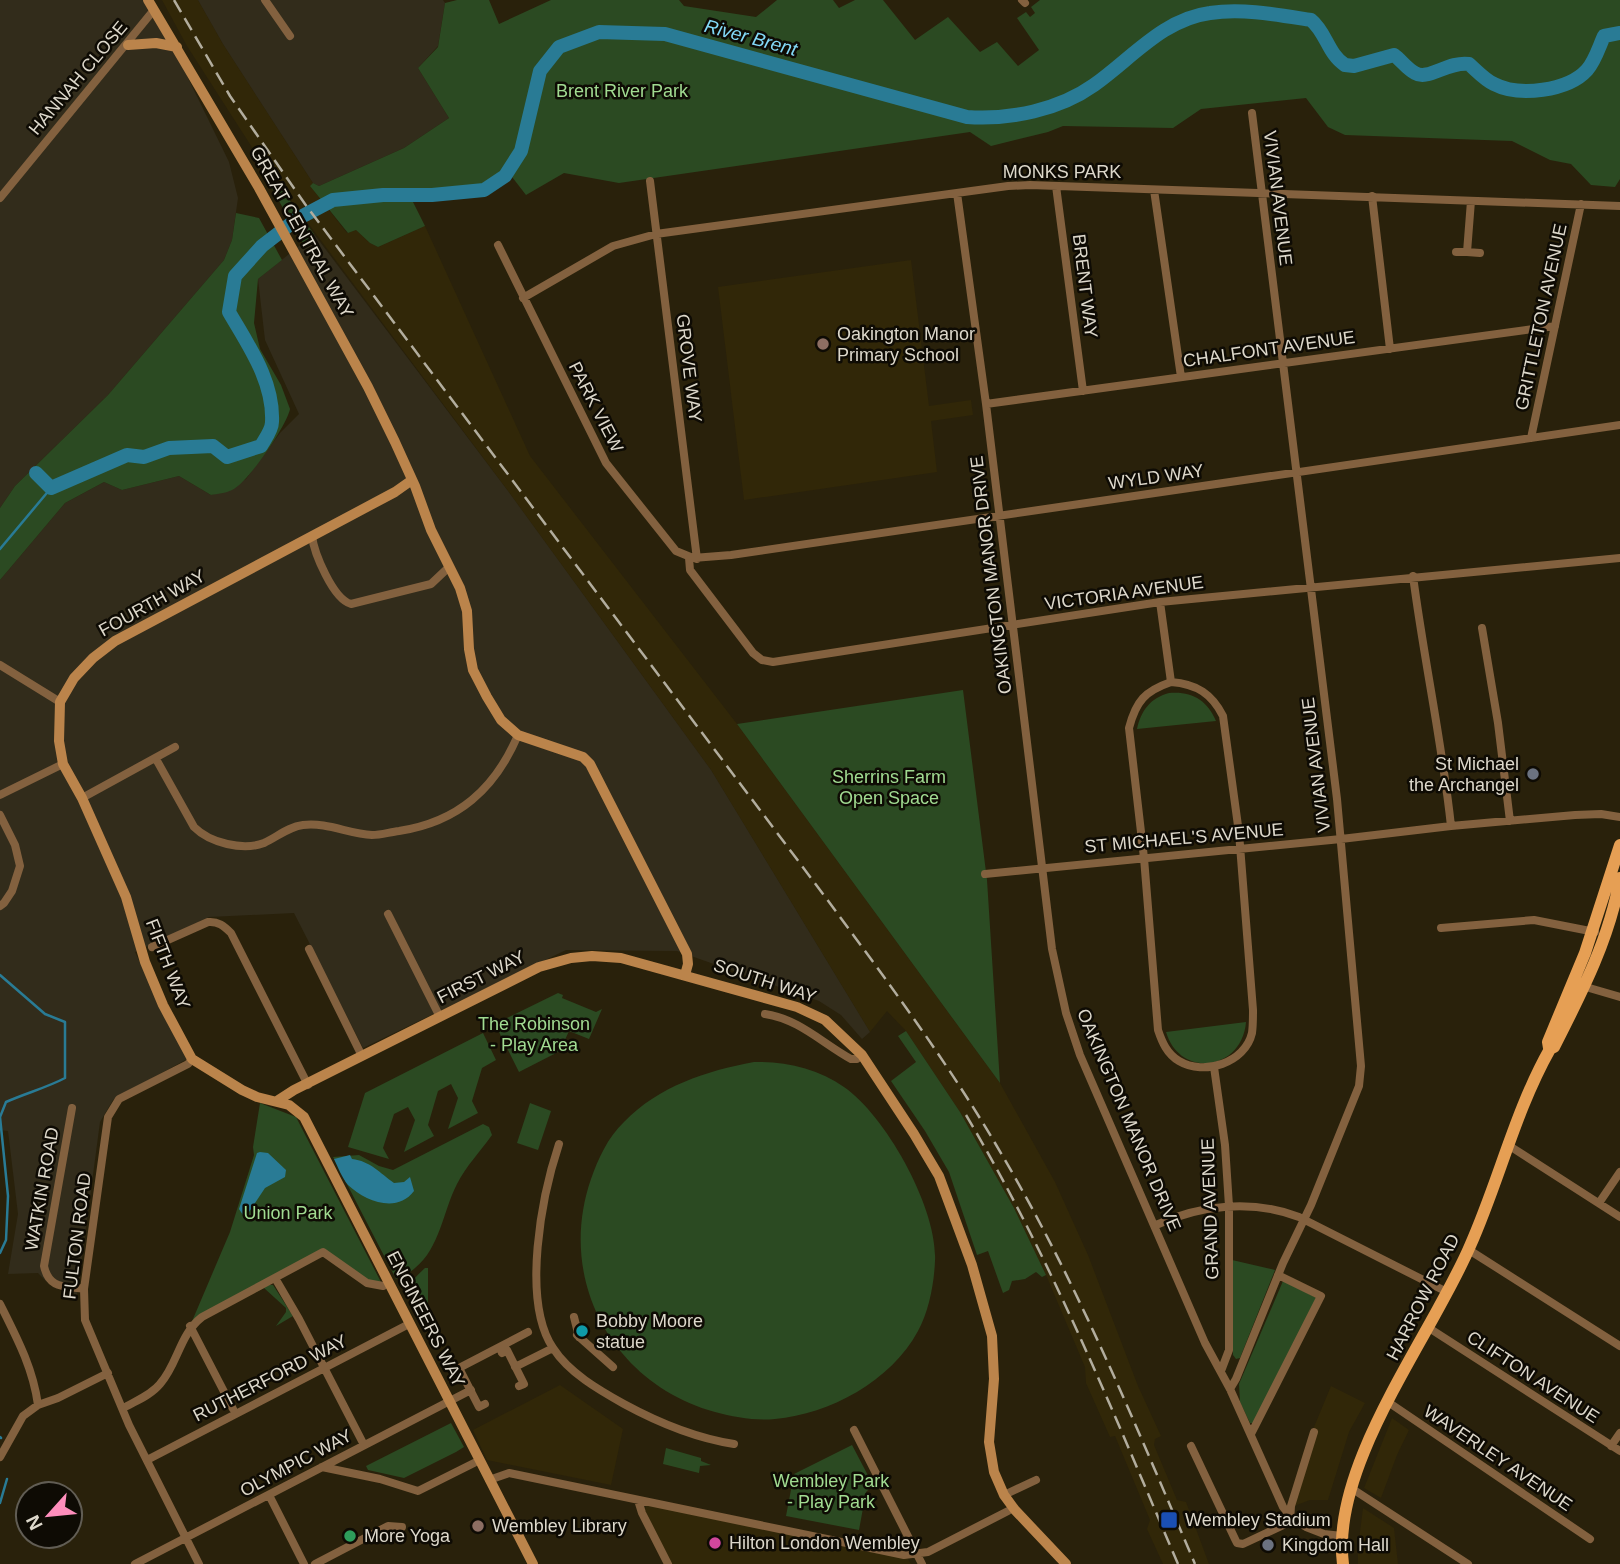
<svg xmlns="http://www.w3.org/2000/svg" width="1620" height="1564" font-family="Arial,sans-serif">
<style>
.built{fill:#312708}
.industrial{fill:#322c1b}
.green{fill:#2b4a22}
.water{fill:#297b95}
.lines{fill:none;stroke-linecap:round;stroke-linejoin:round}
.stream{stroke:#297b95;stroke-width:2.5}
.river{stroke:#297b95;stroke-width:14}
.street{stroke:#83613f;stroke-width:8}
.secondary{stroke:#bb844b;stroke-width:10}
.primary{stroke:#e69f54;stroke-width:12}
.rail{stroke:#b2ad9e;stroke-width:2.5;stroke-dasharray:14 7;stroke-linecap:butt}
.education-dot{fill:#8d6e63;stroke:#0e0b04;stroke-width:2.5}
.worship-dot{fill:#6b7280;stroke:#0e0b04;stroke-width:2.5}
.culture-dot{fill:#0f9aa8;stroke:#0e0b04;stroke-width:2.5}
.transit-dot{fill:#1a4fb4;stroke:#0e0b04;stroke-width:2.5}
.leisure-dot{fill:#2e9e5b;stroke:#0e0b04;stroke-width:2.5}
.hotel-dot{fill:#d1479c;stroke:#0e0b04;stroke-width:2.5}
.labels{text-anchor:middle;stroke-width:5;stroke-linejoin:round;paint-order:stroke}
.street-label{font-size:18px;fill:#ddd8cb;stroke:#0e0b04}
.park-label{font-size:18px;fill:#a1db91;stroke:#0e0b04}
.poi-label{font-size:18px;fill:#ddd8cb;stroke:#0e0b04;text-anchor:start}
.water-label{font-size:19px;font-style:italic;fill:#83d9f7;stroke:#0e0b04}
</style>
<rect width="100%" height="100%" fill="#29210b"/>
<!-- built -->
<path class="built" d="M162,0H198L223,44L313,183L311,187L347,233L356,230L370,243L378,247L425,226L530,456L737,724L1000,1083L1055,1182L1088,1255L1138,1386L1161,1436L1155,1439L1154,1445L1177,1500L1186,1502L1209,1564H1163L1147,1529L1150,1520L1115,1436L1110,1437L1086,1383L1085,1367L1046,1275L1014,1208L960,1112L906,1031L887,1011L870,1032L711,770L508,491L255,152L187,46Z
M911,260L929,406L971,400L973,415L931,421L937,472L744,500L718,287Z
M560,1385L623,1429L611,1485L487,1460L473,1430Z
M1331,1386L1365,1403L1349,1432L1328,1500H1310L1294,1506L1291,1504L1302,1456Z
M1392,1418L1409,1430L1397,1455L1381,1498L1364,1488Z
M647,1502L905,1554L911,1564H672L645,1510Z
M1363,1508L1394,1528L1398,1564H1358V1547Z"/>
<!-- industrial -->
<path class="industrial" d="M0,0H150L229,162L238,198L232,240L224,260L108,395L15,486L0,508Z
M198,0H443L445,3L438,46L418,68L449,118L404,148L319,186L313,183L223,44Z
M314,234L508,491L711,770L870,1032L862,1039L841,1015L819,1001L677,951L566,950L363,1048L294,913L209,917L135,952L187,1059L113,1100L100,1122L77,1295L47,1282L38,1273L8,1274L18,1214L8,1131L0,1130V580L65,503L104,482L122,490L179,476L211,495L246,479L280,433L299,414L265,340L258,279Z"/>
<!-- green -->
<path class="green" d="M457,0H489L499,24L551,0H679L684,6L756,17L777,0H833L839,8L855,0H883L915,40L948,17L980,52L997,42L1018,66L1039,50L1017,18L1026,12L1030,17L1035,13L1031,7L1040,0H1620V179L1615,187L1591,185L1571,164L1550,160L1512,141L1345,135L1328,127L1306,98L1201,109L1173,128L1063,126L1048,132L991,146L970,132L619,183L564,173L526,195L505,168L481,187L432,190L413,202L425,226L378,247L370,243L356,230L348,233L310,186L313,183L319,186L404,148L449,118L418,68L438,47L445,3Z
M277,183L314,234L303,243L271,187Z
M236,213L259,218L282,260L258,279L254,323L260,349L281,385L290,409C287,425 248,483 232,490C226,493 217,494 211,495L179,476L122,490L104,482L65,503L0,580V508L15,486L108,395L224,260L232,240Z
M963,690L987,880L1000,1083L737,724Z
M1169,693C1192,691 1207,700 1216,721L1137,729C1141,711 1150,698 1169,693Z
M558,993L563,995L562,998L596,1012L602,1009L589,1039L569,1031L560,1051L519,1072L495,1024Z
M1246,1022C1242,1071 1180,1079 1166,1032Z
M906,1031L960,1112L1014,1208L1046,1275L1042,1277L1036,1272L1025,1279L1012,1281L1009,1290L1003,1293L988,1251L977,1255L949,1172L925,1131L891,1081L916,1062L898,1036Z
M483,1033L496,1060L482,1068L472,1101L478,1113L448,1129L458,1098L451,1084L438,1091L428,1125L434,1136L404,1152L415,1120L408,1107L394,1114L383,1148L389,1159L348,1147L365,1093Z
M754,1062C785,1061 819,1069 844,1087C886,1116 938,1209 935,1261C934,1284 929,1311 918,1331C891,1381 830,1414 775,1419C755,1421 734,1417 715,1412C613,1384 556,1280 591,1179C598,1159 608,1137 624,1122C659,1086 706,1071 754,1062Z
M260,1103L296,1117L383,1286H377L323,1252L267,1285H273L293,1316L276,1326L286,1312V1308L264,1288L190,1326L230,1232L254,1155L253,1147Z
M530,1103L551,1111L538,1150L517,1143Z
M483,1124L489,1127L492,1135C480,1152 466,1166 457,1184C443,1211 440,1248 415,1268C410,1273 402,1275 396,1279L333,1157L359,1155L379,1166L393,1170Z
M1232,1260L1275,1270L1240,1358L1236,1359L1233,1355Z
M425,1268H428V1314L418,1313C404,1289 405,1287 425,1268Z
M1283,1281L1317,1298L1253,1423H1250L1240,1402L1239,1384Z
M451,1423L464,1447L456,1452L404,1478L368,1470L366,1466Z
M852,1445L873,1485L866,1492L859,1530L786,1516L794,1474Z
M666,1448L701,1458V1461L711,1465L700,1466L699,1473L663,1464Z"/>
<!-- water -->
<path class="water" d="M260,1152L268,1153L286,1170L285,1177L265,1188L245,1218L239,1209L257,1153Z
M350,1155L352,1159C370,1161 380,1173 394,1183L404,1182L410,1177L414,1191C397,1214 365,1201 348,1185C342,1178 338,1167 334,1159Z"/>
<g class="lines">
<!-- stream -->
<path class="stream" d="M0,549L51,488
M0,975L45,1014L65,1022V1078C46,1088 26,1093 6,1102L0,1117L8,1196L6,1240L0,1253
M0,1437L1,1438
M0,1503L7,1479"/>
<!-- river -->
<path class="river" d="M36,473L51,488L127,455L144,457L169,448L213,446L227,457L261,446C265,439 272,430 272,422C274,381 248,345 229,312L235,276L262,246L297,219L333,200L383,195H432L484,190L505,176L521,151L540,71L559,47L599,32L665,34L967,117C1010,120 1059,110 1094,85C1131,59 1163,19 1210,13C1243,8 1279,15 1311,20C1326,32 1328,54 1345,65L1354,66L1394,55C1401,60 1407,69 1415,73C1428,81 1448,61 1469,64C1477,71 1485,80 1494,84C1519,97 1568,91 1587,70C1595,61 1599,47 1604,36L1620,33"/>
<!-- street -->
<path class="street" d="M265,0L290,36
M1022,0L1025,3
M650,181L697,559
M1056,186L1083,391
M1154,190L1181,377
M957,193L986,404L1052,949L1066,1013L1080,1055L1205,1343L1230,1389L1283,1507L1292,1518L1306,1527L1324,1534L1342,1536
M1372,196L1390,349
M0,198L153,11
M498,245L606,463L676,551L693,558L731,555L1620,425
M1456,252H1467L1471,201
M1467,252L1480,253
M523,298L613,246L656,234L1008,186L1030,185L1620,206
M986,404L1555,326
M1531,438L1581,204
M312,536C314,553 333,599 351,604L431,584L449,567
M689,558L690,570L753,653L762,660L773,662L1160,602L1620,558
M1413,576C1424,660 1442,742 1451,826
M1160,602L1171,682
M1482,628L1498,723L1510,821
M0,665L60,702
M1171,682C1197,684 1212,694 1223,716L1239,833L1253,1010C1253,1018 1253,1026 1252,1033C1245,1063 1204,1076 1179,1061C1167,1054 1162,1042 1158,1030L1144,858L1129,728C1136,701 1145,691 1171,682Z
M156,759L194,827C210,843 243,851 264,843C277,837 288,827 303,825C327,822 349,834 372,835C381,835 390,832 399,831C458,822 495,789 518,735
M0,795L63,764
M82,798L175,747
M0,815L15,845L20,866L12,891L4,903L0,906
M985,874L1341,839L1451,826L1575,815L1601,814L1620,817
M388,914L440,1017
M1441,928L1534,920L1595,932
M152,947L208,922C218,921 224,926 231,933L308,1085
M309,949L362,1056
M1579,985L1620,997
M765,1014C799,1019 822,1043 851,1059H857L862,1055
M192,1059L188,1064L119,1099L108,1117L84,1289L85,1320L129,1425L199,1564
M1214,1067L1225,1145L1229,1206V1350L1221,1371
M72,1108L44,1266C49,1289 64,1286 84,1289
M559,1144C542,1195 521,1300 553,1348C569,1373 599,1390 624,1404C659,1423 695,1438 734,1444
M1508,1145L1620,1217
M1599,1203L1620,1172
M1156,1225C1200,1205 1252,1199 1299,1217L1447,1292
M1469,1250L1620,1346
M275,1278L299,1319L364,1445
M0,1304C17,1338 33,1368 38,1405L23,1416L0,1457
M574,1317L579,1337
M190,1326L233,1409
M1429,1328L1620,1451
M577,1335L613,1367
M502,1353L507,1350L524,1384L519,1386
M515,1367L553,1348
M1230,1389L1236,1379L1283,1263L1311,1205L1359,1086L1361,1066L1337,799L1252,113
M1388,1402L1590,1539
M485,1404L479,1407L459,1368L528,1332
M38,1405L58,1398L108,1373
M127,1406C138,1400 152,1394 160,1384C178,1364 179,1335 202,1317L323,1252L367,1283L383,1286
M854,1430L922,1564
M1251,1434L1321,1296L1278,1275
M1191,1446L1235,1539L1237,1543L1243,1544L1290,1522L1291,1506L1314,1432
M1611,1446L1620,1433
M147,1460L409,1324
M322,1467L380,1479L418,1491L474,1463
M489,1480L509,1473L904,1555L928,1552L1008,1511
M1351,1488L1468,1564
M269,1495L304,1564
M1004,1495L1036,1480
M638,1500L642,1513L668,1564
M135,1564L471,1390
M315,1564L388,1526L402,1527"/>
<!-- secondary -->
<path class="secondary" d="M148,0L259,188L368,387L395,442L415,486L431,530L460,588L467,611L469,649L473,670L487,697L501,720L518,735L583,757L590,764L687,954L688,964L685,975
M128,45L156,43L177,47
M412,480L395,492L115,641L93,658L74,678L60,702L59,741L63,764L82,798L126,897L145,962L163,1005L192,1059L242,1090L257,1097L289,1105L304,1117L533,1564
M277,1101L294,1090L539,967L571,958L592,956L621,958L797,1007L825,1020L862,1055L914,1134L939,1176L972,1265L992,1336L994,1379L989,1442L994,1472L1004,1495L1015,1510L1066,1564"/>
<!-- primary -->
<path class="primary" d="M1549,1048L1548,1042L1585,953L1620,845
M1343,1564C1330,1465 1431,1337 1470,1246C1499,1181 1515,1111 1550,1049L1554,1047C1581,994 1610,938 1620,878"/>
<!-- rail -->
<path class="rail" d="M174,0L230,96L305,204L826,898C885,978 944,1057 995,1143C1075,1277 1134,1421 1195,1564
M966,1115C1051,1258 1113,1412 1178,1564"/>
</g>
<!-- markers -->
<g class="education-dot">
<circle cx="823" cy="344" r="7"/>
<circle cx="478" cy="1526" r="7"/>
</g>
<g class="worship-dot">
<circle cx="1533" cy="774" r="7"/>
<circle cx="1268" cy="1545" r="7"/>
</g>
<circle class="culture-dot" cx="582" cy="1331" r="7"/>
<rect class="transit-dot" x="1160" y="1511" width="18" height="18" rx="3.5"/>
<circle class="leisure-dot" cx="350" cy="1536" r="7"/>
<circle class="hotel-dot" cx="715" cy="1543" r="7"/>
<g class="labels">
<!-- street labels -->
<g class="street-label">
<text transform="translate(78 78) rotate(-50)" y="6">HANNAH CLOSE</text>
<text x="1062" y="178">MONKS PARK</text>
<text transform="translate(1278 198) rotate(83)" y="6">VIVIAN AVENUE</text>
<text transform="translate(302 232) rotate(61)" y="6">GREAT CENTRAL WAY</text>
<text transform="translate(1085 286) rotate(83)" y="6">BRENT WAY</text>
<text transform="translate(1541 317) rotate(-78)" y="6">GRITTLETON AVENUE</text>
<text transform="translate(1269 349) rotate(-8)" y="6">CHALFONT AVENUE</text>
<text transform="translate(689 368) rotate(83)" y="6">GROVE WAY</text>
<text transform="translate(596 407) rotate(63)" y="6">PARK VIEW</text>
<text transform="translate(1156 477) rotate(-8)" y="6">WYLD WAY</text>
<text transform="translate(991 575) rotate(-97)" y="6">OAKINGTON MANOR DRIVE</text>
<text transform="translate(1124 593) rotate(-8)" y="6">VICTORIA AVENUE</text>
<text transform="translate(152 603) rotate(-29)" y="6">FOURTH WAY</text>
<text transform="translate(1316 765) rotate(-97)" y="6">VIVIAN AVENUE</text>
<text transform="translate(1184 838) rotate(-5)" y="6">ST MICHAEL'S AVENUE</text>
<text transform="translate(168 964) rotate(69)" y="6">FIFTH WAY</text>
<text transform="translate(481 977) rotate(-27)" y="6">FIRST WAY</text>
<text transform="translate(765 981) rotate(18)" y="6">SOUTH WAY</text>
<text transform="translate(1129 1120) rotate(67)" y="6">OAKINGTON MANOR DRIVE</text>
<text transform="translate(42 1189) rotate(-80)" y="6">WATKIN ROAD</text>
<text transform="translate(1210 1209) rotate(-92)" y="6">GRAND AVENUE</text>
<text transform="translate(77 1236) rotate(-83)" y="6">FULTON ROAD</text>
<text transform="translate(1423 1297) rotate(-63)" y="6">HARROW ROAD</text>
<text transform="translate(426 1319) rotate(63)" y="6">ENGINEERS WAY</text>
<text transform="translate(1533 1377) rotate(33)" y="6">CLIFTON AVENUE</text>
<text transform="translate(270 1378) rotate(-27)" y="6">RUTHERFORD WAY</text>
<text transform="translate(1498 1458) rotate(34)" y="6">WAVERLEY AVENUE</text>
<text transform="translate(296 1463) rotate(-28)" y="6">OLYMPIC WAY</text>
</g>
<!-- park labels -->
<g class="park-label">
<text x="622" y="97">Brent River Park</text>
<text x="889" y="783">Sherrins Farm<tspan x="889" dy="21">Open Space</tspan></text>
<text x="534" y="1030">The Robinson<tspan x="534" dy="21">- Play Area</tspan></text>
<text x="288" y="1219">Union Park</text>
<text x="831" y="1487">Wembley Park<tspan x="831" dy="21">- Play Park</tspan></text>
</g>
<!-- poi labels -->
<g class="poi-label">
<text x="837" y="340">Oakington Manor<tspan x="837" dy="21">Primary School</tspan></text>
<text x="1519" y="770" text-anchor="end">St Michael<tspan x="1519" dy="21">the Archangel</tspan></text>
<text x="596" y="1327">Bobby Moore<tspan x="596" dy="21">statue</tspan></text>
<text x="1185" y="1526">Wembley Stadium</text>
<text x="492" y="1532">Wembley Library</text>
<text x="364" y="1542">More Yoga</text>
<text x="729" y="1549">Hilton London Wembley</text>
<text x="1282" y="1551">Kingdom Hall</text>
</g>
<!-- water labels -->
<g class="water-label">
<text transform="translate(751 37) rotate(15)" y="7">River Brent</text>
</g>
</g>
<!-- north arrow -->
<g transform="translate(49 1515) rotate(243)"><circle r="33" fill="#0e0b04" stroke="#615d54" stroke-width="2"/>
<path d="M0-5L12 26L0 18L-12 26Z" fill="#fe8ebc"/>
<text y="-10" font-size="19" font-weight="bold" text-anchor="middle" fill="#ddd8cb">N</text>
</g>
</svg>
